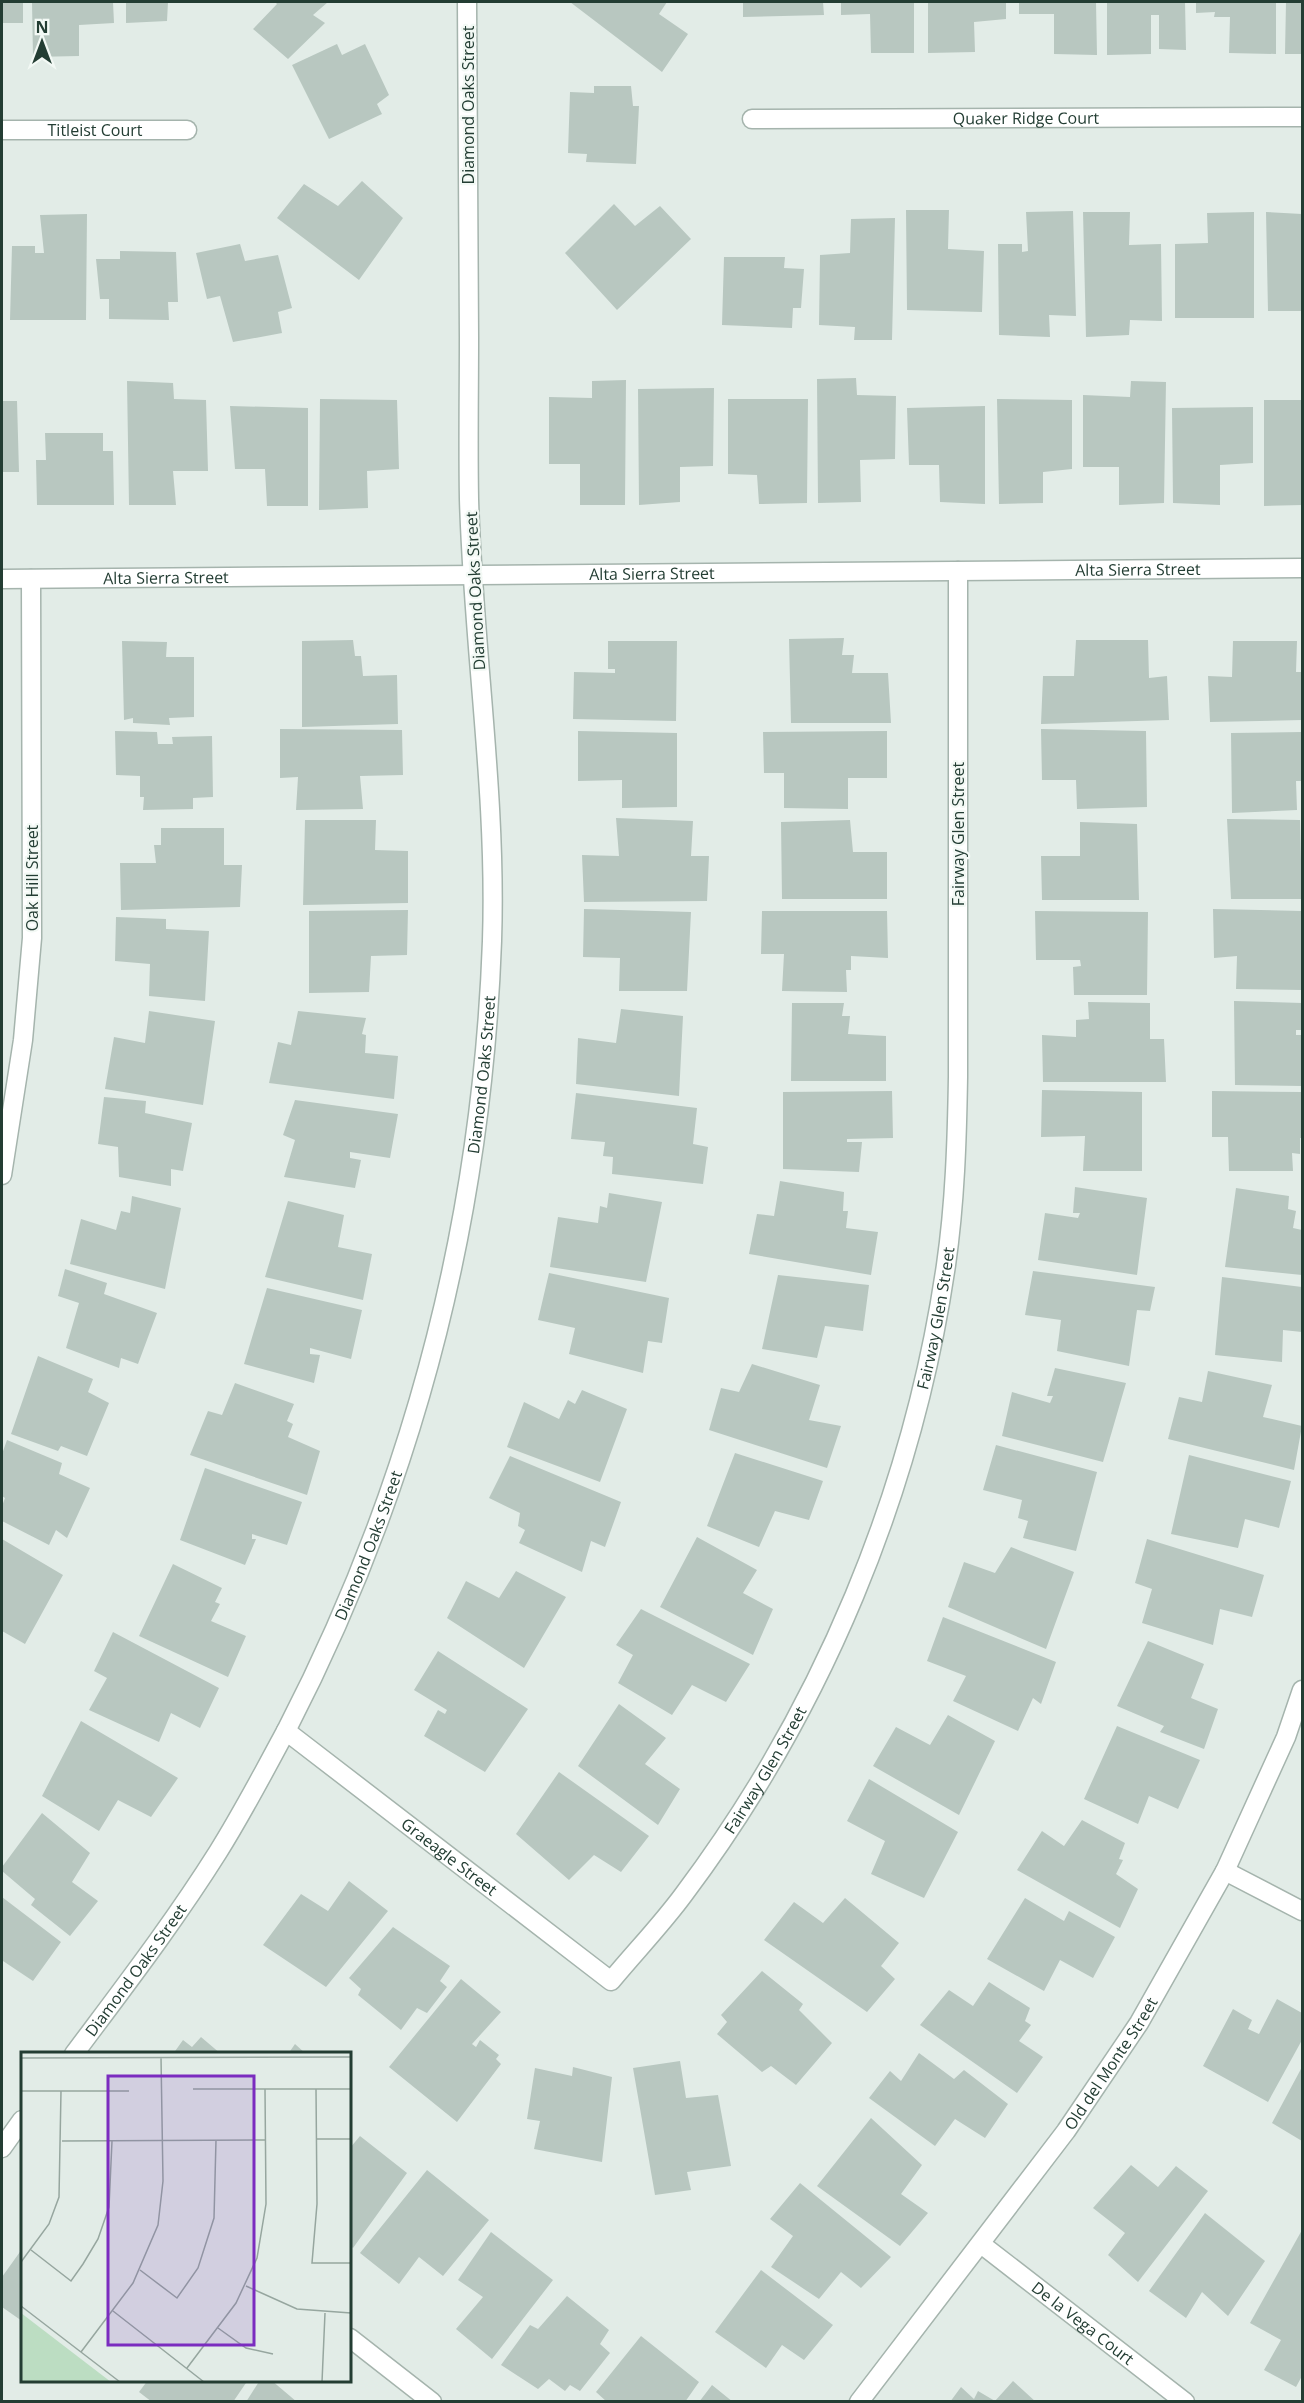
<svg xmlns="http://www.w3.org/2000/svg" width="1304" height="2403" font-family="'Open Sans',sans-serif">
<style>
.building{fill:#b8c7c0}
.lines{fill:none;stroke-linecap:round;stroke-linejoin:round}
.street-casing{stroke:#a5b4ad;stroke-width:21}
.street{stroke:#fff;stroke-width:18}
.labels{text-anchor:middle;stroke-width:4.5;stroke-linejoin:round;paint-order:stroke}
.street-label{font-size:16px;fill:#233d33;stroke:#f3f9f5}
.inset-road{fill:none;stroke:#96a69f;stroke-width:1.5}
.view{fill:#7b2cbf;fill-opacity:0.15;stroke:#7b2cbf;stroke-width:3}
.inset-edge{fill:none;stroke:#233d33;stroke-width:3}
</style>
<rect width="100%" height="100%" fill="#e2ece7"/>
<!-- building -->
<path class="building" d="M2,2H23V23H2Z
M32,2H113L114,23L79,25V56L33,57Z
M126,2H168L167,21L126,23Z
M275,2H328L313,15L325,23L288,59L253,29L277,4Z
M570,2H667L659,14L688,34L662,72Z
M743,2H823L824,15L743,17Z
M841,2H914V53H871L870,14L841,15Z
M928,2H1006V19L974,22L975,52L928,53Z
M1019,2H1096L1097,55L1054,54V14H1019Z
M1107,2H1185L1186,50L1159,49V15H1151V54L1107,55Z
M1196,2H1276V54L1229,53L1230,17H1214L1215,12L1196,13Z
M1286,2H1302V54H1285Z
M337,44L342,55L365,44L389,95L377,104L382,114L329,139L292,65Z
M594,86H631L633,106H639L636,164L586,162L587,154L568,153L570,92L594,93Z
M362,181L403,218L359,280L277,218L304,184L338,206Z
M614,204L635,226L660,206L691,239L617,310L565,253Z
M906,210H949L948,249L984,251L982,312L907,310Z
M1073,211L1076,316L1049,315L1050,337L999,335L998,244H1022V252L1028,251L1026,212Z
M1083,212H1130L1129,245L1161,244L1162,321L1130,320L1129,335L1086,337Z
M1254,212V318H1175V244L1208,243L1207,213Z
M1266,212L1302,214V311H1268Z
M87,214L86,320H10L12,246H35V253H44L40,215Z
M895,218L892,340H854L855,327L819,325L820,255L850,253L851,219Z
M240,244L245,261L278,255L292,308L278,312L282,333L233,342L220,296L207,299L196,253Z
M120,251L176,252L178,302H168L169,320L109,319V299H100L96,259H120Z
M724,257H785L784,268L804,269L801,308H793L792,328L722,325Z
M856,378L857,395L896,396L895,459L860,460L861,502L818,503L817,379Z
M626,380L625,505H580V464H549V397L592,398V381Z
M127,381L173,383L174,399L206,400L208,471H173L176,505H129Z
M1131,381L1166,382L1164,503L1119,505V467H1083V395L1130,397Z
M714,388L713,466L680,467V502L639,505L638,389Z
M320,399L397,400L399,469L367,471L368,508L319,510Z
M728,399H808L807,503L759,504L757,475L728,474Z
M997,399L1072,400V469L1043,472V503L999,504Z
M1264,400H1302V505L1264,506Z
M2,401H17L19,472H2Z
M230,406L308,408V506H267L265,469H235Z
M985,406V504L940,502L939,465H909L907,408Z
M1253,407V463L1220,465V505L1173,503L1172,408Z
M45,433H103V451H113L114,505H37L36,460H46Z
M844,638L842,655H854L852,673H888L891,723H791L789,639Z
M353,640L355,656H361L363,676L397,675L398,724L302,727V641Z
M1076,640H1148L1149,678L1167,676L1169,720L1041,724L1043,676H1074Z
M122,641L167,642L166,657H194V717L169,718L170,725L133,723V718L124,720Z
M608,641H677L676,721L573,719L574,672L615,673V669H608Z
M1233,641H1297L1296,672H1302V720L1210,722L1208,676L1232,677Z
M280,729L402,730L403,775L360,776L363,809L296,810L298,777L280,778Z
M1041,729L1146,731L1147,807L1077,809L1076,780H1042Z
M115,731L157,732L158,744H173L172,737L212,736L213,797L193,798V809L143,810L144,797H140V776L116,775Z
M578,731L677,733V807L622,808V780L578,781Z
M887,731V778H848V809L784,808V773H764L763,732Z
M1302,732V781H1296L1297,810L1232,813L1231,733Z
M616,818L693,821L691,856H709L707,901L584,902L582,855L619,856Z
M1227,819L1300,820L1302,899H1231Z
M305,820H376L375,850L408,851V903L303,905Z
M850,820L853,852H887V899H782L781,822Z
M1080,822L1137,824L1139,900H1042L1041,856H1080Z
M161,828H224V865H242L240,907L121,910L120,863H156L154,845H161Z
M584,909L691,912L687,991H619L620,958L583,957Z
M1213,909L1302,911V990L1236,989L1237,956L1214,958Z
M408,910L407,955L371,956L369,992L309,993V911Z
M762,911H887L888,958L851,956V970H846L847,992L782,991L784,954H761Z
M1035,911L1148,912L1147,995H1074L1073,967L1081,966L1080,960H1036Z
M116,917L166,919V929L209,931L205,1001L149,996L150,964L115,961Z
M1234,1001L1302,1003L1301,1030H1296V1035H1302V1086L1235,1085Z
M1088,1002L1150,1003V1039H1164L1166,1082H1043L1042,1035L1076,1037V1020L1089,1019Z
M792,1003H844L842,1016H850L848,1034L886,1036V1081H791Z
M621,1009L683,1016L679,1096L576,1084L578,1038L616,1043Z
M149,1011L215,1021L203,1105L105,1089L114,1037L145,1043Z
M298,1011L366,1018L362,1034L366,1035L365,1053L398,1056L394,1099L269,1083L278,1042L291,1045Z
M1042,1090L1142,1092V1171H1083L1085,1136L1041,1137Z
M892,1091L893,1138L847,1139V1142H862L859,1172L783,1169V1092Z
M1212,1091L1302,1092V1138H1300V1154L1292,1153L1293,1171H1229L1228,1137H1212Z
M576,1093L697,1108L693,1144L708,1147L703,1184L612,1174L613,1157L603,1156L605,1142L571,1139Z
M104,1097L146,1101L145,1113L192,1123L183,1171L171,1169V1186L119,1177L118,1147L98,1144Z
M295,1100L398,1114L390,1158L350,1152V1158L361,1160L355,1188L284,1177L295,1140L283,1135Z
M780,1181L844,1192L843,1211H848L846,1228L878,1232L871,1275L749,1254L757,1214L774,1216Z
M1075,1187L1147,1198L1137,1275L1038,1260L1045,1213L1078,1218L1080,1213H1073Z
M1236,1188L1289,1196L1288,1209L1296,1211L1293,1228L1302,1230V1275L1225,1267Z
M609,1193L662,1202L646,1282L550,1267L558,1217L598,1223L600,1206L607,1208Z
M132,1196L181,1208L165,1289L70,1264L81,1219L116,1230L121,1211L130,1213Z
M288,1201L344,1215L338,1247L372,1254L363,1300L265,1277Z
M65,1269L107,1283L104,1294L157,1313L138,1364L121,1358L119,1368L66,1348L79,1303L58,1296Z
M1033,1271L1155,1287L1150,1311L1137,1310L1129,1366L1057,1351L1061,1320L1025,1315Z
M549,1273L669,1298L662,1343L648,1341L643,1373L569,1354L575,1328L538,1320Z
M778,1275L869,1285L863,1331L825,1326L817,1358L762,1349Z
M1222,1277L1302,1287V1332L1283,1330L1282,1362L1215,1355Z
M267,1288L362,1310L351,1359L310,1348V1354L320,1355L314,1383L244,1364Z
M38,1356L93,1379L88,1392L109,1403L87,1456L61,1446L58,1451L11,1434Z
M752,1364L820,1385L809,1420L841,1426L827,1468L709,1430L721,1388L739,1392Z
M1055,1368L1126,1383L1103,1462L1002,1436L1012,1392L1050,1403L1053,1396H1047Z
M1208,1371L1272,1385L1263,1417L1302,1426L1294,1470L1168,1439L1179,1397L1202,1402Z
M235,1383L294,1404L287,1421L293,1424L288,1437L320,1451L307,1495L190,1455L208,1411L222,1415Z
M582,1390L627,1409L600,1482L507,1447L524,1402L559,1419L568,1400L575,1404Z
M7,1440L62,1463L59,1474L90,1488L67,1538L56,1530L49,1545L2,1521V1506L5,1498L2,1496V1454Z
M996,1445L1097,1472L1076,1551L1023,1538L1028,1521L1018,1518L1022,1500L983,1490Z
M735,1453L823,1481L809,1520L775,1511L759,1547L707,1526Z
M1189,1455L1291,1481L1279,1528L1245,1519L1238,1548L1171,1534Z
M510,1456L621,1502L605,1547L591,1541L582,1572L519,1543L525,1530L518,1526L520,1513L489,1498Z
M205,1468L302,1502L287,1545L252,1534V1539H256L245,1565L180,1540Z
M697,1537L757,1570L743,1593L773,1609L753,1655L660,1607Z
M2,1539L63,1575L25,1644L2,1631Z
M1147,1539L1264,1575L1252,1617L1220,1609L1213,1645L1142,1623L1152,1589L1135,1583Z
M1011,1547L1074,1572L1046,1649L948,1607L964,1562L995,1573Z
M173,1564L222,1588L215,1602L220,1604L211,1621L246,1636L228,1677L139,1636Z
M516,1571L566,1597L524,1668L447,1618L466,1581L499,1598Z
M641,1609L750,1664L726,1702L692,1685L672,1715L618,1683L633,1655L616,1645Z
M943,1617L1056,1662L1041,1704L1033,1698L1018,1731L953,1701L966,1676L927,1661Z
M113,1632L219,1688L200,1728L171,1713L159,1742L89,1710L107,1678L94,1671Z
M1148,1641L1204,1664L1191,1698L1218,1709L1204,1749L1160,1732L1164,1726L1117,1706Z
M438,1651L528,1709L485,1772L424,1736L438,1710L445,1714L447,1710L414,1690Z
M619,1704L666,1738L645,1764L680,1789L658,1825L578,1766Z
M948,1715L995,1741L959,1815L873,1766L896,1727L930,1745Z
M81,1721L178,1778L151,1817L118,1800L99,1831L42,1796Z
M1117,1726L1200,1760L1178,1809L1149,1796L1138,1824L1084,1799Z
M559,1772L649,1836L621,1872L594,1855L569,1880L516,1834Z
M869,1779L958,1832L924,1898L871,1874L885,1841L847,1821Z
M42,1813L90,1853L72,1882L98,1901L70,1936L31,1905L35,1899L2,1871V1867Z
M1082,1820L1125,1843L1119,1859L1123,1860L1116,1874L1138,1889L1120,1928L1017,1870L1042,1831L1064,1846Z
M349,1881L388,1911L326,1987L263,1945L301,1894L328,1911Z
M2,1897L61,1942L33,1981L3,1961L2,1963Z
M845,1898L899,1943L881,1966L895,1979L867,2012L764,1940L794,1902L823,1923Z
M1025,1898L1064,1921L1069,1911L1115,1937L1093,1978L1060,1960L1044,1991L987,1959Z
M393,1927L450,1966L440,1981L447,1987L427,2013L417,2008L401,2030L358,1995L361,1989L349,1978Z
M762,1971L803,2004L799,2010L832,2043L796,2085L771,2066L762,2072L717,2034L727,2022L721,2015Z
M461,1979L501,2012L472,2044L476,2047L480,2040L499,2055L496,2059L501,2064L457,2122L389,2067Z
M989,1982L1030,2008L1025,2021L1031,2025L1019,2041L1043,2057L1017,2093L920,2025L949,1990L973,2006Z
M1277,1999L1302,2013V2040L1268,2102L1203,2066L1233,2009L1252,2020L1248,2029L1259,2034Z
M201,2037L221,2054H173L183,2040L192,2047Z
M295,2044L306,2054H288Z
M919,2053L954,2079L964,2070L1008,2104L985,2138L955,2119L935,2146L869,2098L890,2071L901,2081Z
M680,2061L686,2098L718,2095L731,2166L687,2172L691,2190L655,2195L633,2068Z
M573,2067L612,2077L602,2162L534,2149L540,2121L527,2119L535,2068L572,2076Z
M1302,2067V2141L1272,2123Z
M871,2118L922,2165L901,2194L928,2213L900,2246L817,2186Z
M360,2136L407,2173L353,2248L350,2245V2148Z
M1131,2165L1158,2187L1176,2166L1208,2191L1138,2282L1108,2255L1125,2233L1093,2208Z
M427,2170L489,2220L443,2276L419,2257L399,2284L360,2253Z
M800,2183L891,2257L861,2288L841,2272L819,2299L771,2267L793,2236L770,2219Z
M1205,2213L1265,2261L1228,2316L1202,2292L1186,2318L1149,2291Z
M1302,2230V2376L1296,2387L1264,2370L1281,2340L1250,2323Z
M491,2232L553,2280L492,2359L456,2329L483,2297L458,2280Z
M22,2249V2321L2,2307V2277Z
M761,2270L833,2325L804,2360L782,2345L766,2368L715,2332Z
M567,2296L609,2330L600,2344L610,2353L580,2391L570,2385L565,2391L549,2379L538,2389L501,2365L530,2325L538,2329Z
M641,2336L699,2382L685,2402H607L596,2392Z
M148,2380H248L233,2402H152L139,2392Z
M260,2380H271L297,2402H246Z
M1013,2381L1036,2402H950L961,2387L974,2399L978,2391L995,2401Z
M712,2385L733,2402H699Z"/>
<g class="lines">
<!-- street casing -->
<g class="street-casing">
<g id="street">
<path id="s1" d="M752,119L1302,117"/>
<path id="s2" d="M2,130H187"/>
<path id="s3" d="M2,579L1302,568"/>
<path d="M2,1175L23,1040L32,938L31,579"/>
<path id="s4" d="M286,1731L611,1981C635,1952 662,1924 684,1894C822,1710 913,1492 946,1265C955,1203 957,1139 958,1077V571"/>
<path d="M1225,1871L1302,1911"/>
<path id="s5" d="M74,2054C124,1987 174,1922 218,1852C243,1812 265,1770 287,1729C415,1481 482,1220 492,941C497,794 473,646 469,499C468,445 469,390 469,337C468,225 468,113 467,2"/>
<path d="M2,2148L22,2120"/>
<path id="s6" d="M981,2244L1185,2402"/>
<path d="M350,2338L432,2402"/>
<path id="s7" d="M859,2402L1066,2131L1139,2023L1225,1871L1286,1737L1302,1690"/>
</g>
</g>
<!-- street -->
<use href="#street" class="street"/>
</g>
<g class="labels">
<!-- street labels -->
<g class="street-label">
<text transform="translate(468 105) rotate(-90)" y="6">Diamond Oaks Street</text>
<text dy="6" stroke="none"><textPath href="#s1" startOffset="274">Quaker Ridge Court</textPath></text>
<text dy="6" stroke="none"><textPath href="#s2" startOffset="93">Titleist Court</textPath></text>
<text dy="6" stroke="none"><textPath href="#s3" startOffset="1136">Alta Sierra Street</textPath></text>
<text dy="6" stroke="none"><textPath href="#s3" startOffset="650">Alta Sierra Street</textPath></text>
<text dy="6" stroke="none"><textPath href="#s3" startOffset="164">Alta Sierra Street</textPath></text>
<text transform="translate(475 591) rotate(-93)" y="6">Diamond Oaks Street</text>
<text transform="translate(958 834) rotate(-90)" y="6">Fairway Glen Street</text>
<text transform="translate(32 878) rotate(-90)" y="6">Oak Hill Street</text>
<text dy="6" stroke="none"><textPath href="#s5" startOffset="1076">Diamond Oaks Street</textPath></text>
<text dy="6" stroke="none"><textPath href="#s4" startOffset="1158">Fairway Glen Street</textPath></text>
<text dy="6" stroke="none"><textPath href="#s5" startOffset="590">Diamond Oaks Street</textPath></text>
<text dy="6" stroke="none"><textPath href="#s4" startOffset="672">Fairway Glen Street</textPath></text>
<text dy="6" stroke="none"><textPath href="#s4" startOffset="206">Graeagle Street</textPath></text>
<text dy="6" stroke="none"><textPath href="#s5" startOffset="104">Diamond Oaks Street</textPath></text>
<text dy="6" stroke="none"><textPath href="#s7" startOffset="422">Old del Monte Street</textPath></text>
<text dy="6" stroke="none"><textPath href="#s6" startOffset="129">De la Vega Court</textPath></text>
</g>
</g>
<!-- overview -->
<g transform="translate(21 2052)">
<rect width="330" height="330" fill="#e2ece7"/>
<path d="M0,261L90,330H0Z" fill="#bcddc2"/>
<path class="inset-road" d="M0,6L330,5M172,37H330M295,37L296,152L291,211H330M0,39H108M295,87H330M41,89L244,88M10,198L50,229L62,212L77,187L88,155L91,89M0,210L28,172L38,145L40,39M119,218L156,246L177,216L193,166L195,88M225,234L276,257L330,261M0,254L99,330M92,259L183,330M197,276L225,296L252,302M60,300L112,231L137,173L142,129L140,5M166,316L215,251L236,206L245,152L244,37M301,330L304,261"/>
<path class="view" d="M87,24H233V293H87Z"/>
<rect width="330" height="330" class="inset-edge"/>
</g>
<!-- border -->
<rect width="1304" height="2403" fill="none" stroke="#233d33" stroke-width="6"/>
<!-- north arrow -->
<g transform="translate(42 42)" stroke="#f3f9f5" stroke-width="4.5" paint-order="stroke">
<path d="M0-4.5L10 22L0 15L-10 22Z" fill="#233d33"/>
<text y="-9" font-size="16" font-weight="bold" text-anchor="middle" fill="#233d33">N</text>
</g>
</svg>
